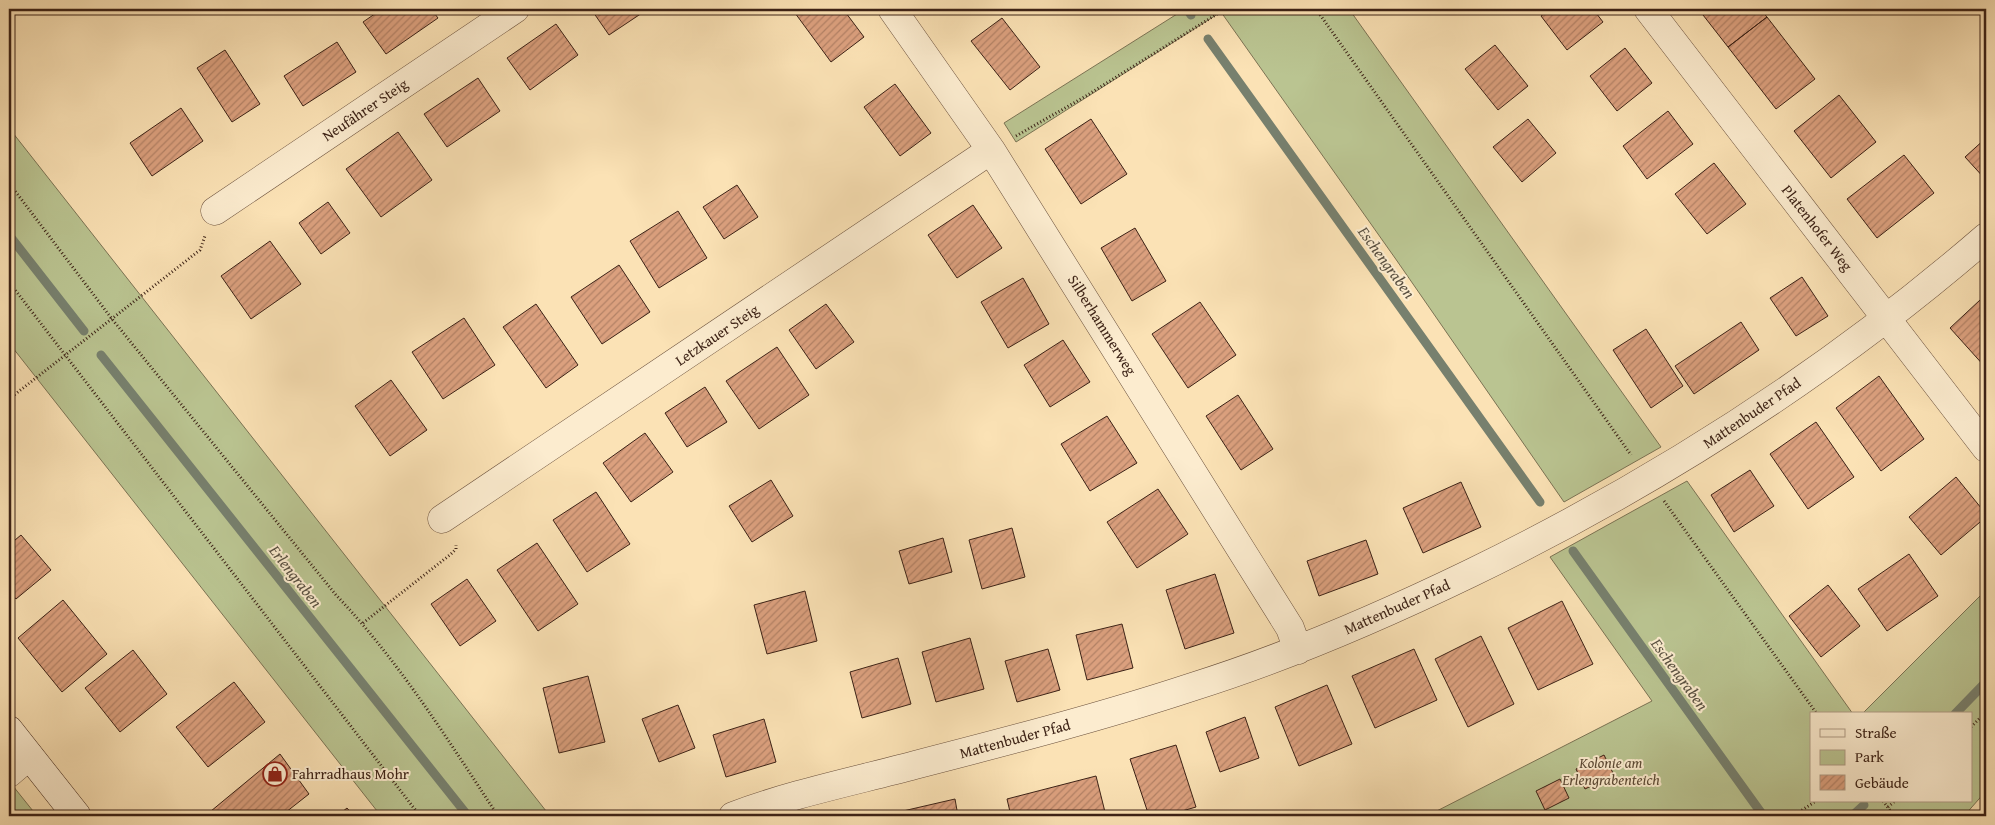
<svg xmlns="http://www.w3.org/2000/svg" width="1995" height="825" font-family="'Gentium Book Plus',serif">
<style>
.green{fill:#bac491;stroke:#7b7354}
.lines{fill:none;stroke-linecap:round;stroke-linejoin:round}
.stream{stroke:#77806e;stroke-width:9}
.building{fill:url(#building-hatch);stroke:#3c2216}
.minor-casing{stroke:#6c523e;stroke-width:29}
.secondary-casing{stroke:#3c2216;stroke-width:29}
.path{stroke:#3c2216;stroke-width:3;stroke-dasharray:1 2.5;stroke-linecap:butt}
.minor{stroke:#fceccf;stroke-width:28}
.secondary{stroke:#fceccf;stroke-width:28}
.labels{text-anchor:middle;stroke-width:4;stroke-linejoin:round;paint-order:stroke}
.street-label{font-size:15px;fill:#3c2216;stroke:#fceccf}
.park-label{font-size:15px;font-style:italic;fill:#5c4a35;stroke:#fceccf}
.poi-label{font-size:15px;fill:#3c2216;stroke:#fceccf;text-anchor:start}
.water-label{font-size:16px;font-style:italic;fill:#5a5142;stroke:#fceccf}
</style>
<defs>
<pattern id="building-hatch" width="6" height="6" patternUnits="userSpaceOnUse" patternTransform="scale(1.25)"><rect width="6" height="6" fill="#dba07e"/><path d="M-1 1l2-2M0 6l6-6M5 7l2-2" fill="none" stroke="#b38266"/></pattern>
</defs>
<rect width="100%" height="100%" fill="#fbe2b5"/>
<filter id="stains"><feTurbulence type="fractalNoise" baseFrequency=".004" numOctaves="4"/><feColorMatrix values="0 0 0 0 .2 0 0 0 0 .09 0 0 0 0 .02 0 0 0 .5 -.17"/></filter>
<radialGradient id="worn" r=".72"><stop offset=".6" stop-color="#630" stop-opacity="0"/><stop offset="1" stop-color="#630" stop-opacity=".3"/></radialGradient>
<!-- green -->
<path class="green" d="M1185,9H1349L1661,447L1564,502L1395,258L1221,12L1016,142L1004,123Z
M9,128L550,816H381L9,343Z
M1687,481L1853,714H1811V801H1971V714H1862L1986,590V791L1964,816H1427L1652,701L1550,557Z
M9,781L37,816H9Z"/>
<g class="lines">
<!-- stream -->
<path class="stream" d="M1187,9L1191,15
M1208,39L1540,502
M9,235L84,331
M101,355L468,816
M1573,551L1762,814
M1955,714L1986,682
M1852,816L1864,805"/>
</g>
<!-- building -->
<path class="building" d="M9,9H14L17,12L9,18Z
M382,9H431L438,18L386,54L363,22Z
M591,9H648L609,35Z
M800,9H843L864,37L831,62L795,13Z
M1551,9H1593L1603,22L1567,50L1541,16Z
M1712,9H1760L1767,17L1728,47L1703,15Z
M1767,17L1815,79L1776,109L1728,47Z
M1002,18L1040,67L1010,90L971,41Z
M556,24L578,55L530,90L507,58Z
M337,42L356,72L303,106L284,76Z
M1495,45L1528,86L1498,110L1465,69Z
M1625,48L1652,83L1617,111L1590,76Z
M225,50L260,104L232,122L197,68Z
M478,78L500,111L447,147L424,114Z
M895,84L931,133L900,156L864,107Z
M1839,95L1876,142L1831,178L1794,131Z
M181,108L203,141L152,176L130,143Z
M1668,111L1693,144L1647,179L1623,146Z
M1091,119L1127,174L1081,204L1045,149Z
M1528,119L1556,153L1522,182L1493,147Z
M398,132L432,180L381,217L346,169Z
M1986,138V180L1965,157Z
M1904,155L1934,193L1877,238L1847,199Z
M1714,163L1746,204L1707,234L1675,194Z
M737,185L758,217L724,239L703,207Z
M328,202L350,233L321,254L299,223Z
M973,205L1002,248L957,278L928,235Z
M678,211L707,258L659,288L630,241Z
M1135,228L1166,281L1132,301L1101,248Z
M270,241L301,284L251,319L221,276Z
M619,265L650,312L602,344L571,297Z
M1802,277L1828,316L1796,336L1770,298Z
M1023,278L1049,324L1008,348L981,302Z
M1980,300L1986,307V368L1950,328Z
M1200,302L1236,355L1188,388L1152,334Z
M536,304L578,365L546,388L503,327Z
M826,304L854,342L816,369L789,330Z
M464,318L495,365L443,399L412,352Z
M1741,322L1759,350L1694,394L1675,366Z
M1646,329L1683,386L1651,408L1613,350Z
M1063,340L1090,382L1050,407L1024,365Z
M777,347L809,395L759,429L726,381Z
M1879,376L1924,439L1881,471L1836,408Z
M391,380L427,430L390,456L355,406Z
M705,387L727,422L687,447L665,413Z
M1238,395L1273,449L1241,470L1206,416Z
M1107,416L1137,463L1090,491L1061,444Z
M1816,422L1854,477L1808,509L1770,454Z
M645,433L673,472L631,502L603,463Z
M1750,470L1774,506L1734,532L1711,495Z
M1956,477L1986,514V517L1941,555L1909,517Z
M771,480L793,516L752,542L729,506Z
M1461,482L1481,527L1423,553L1403,508Z
M1158,489L1188,534L1137,568L1107,522Z
M596,492L630,544L587,572L553,520Z
M1012,528L1025,577L982,589L969,540Z
M21,535L51,570L16,599L9,591V545Z
M943,538L952,572L909,584L899,551Z
M1366,540L1378,574L1319,596L1307,561Z
M537,543L578,604L538,631L497,570Z
M1909,554L1938,596L1887,631L1858,589Z
M1215,574L1234,633L1185,649L1166,590Z
M467,579L496,621L460,646L431,604Z
M1828,585L1860,626L1821,657L1789,616Z
M805,591L817,641L767,654L754,605Z
M63,600L107,654L62,692L18,638Z
M1562,601L1593,664L1538,690L1508,628Z
M1122,624L1133,668L1087,680L1076,635Z
M1481,636L1514,704L1468,727L1435,659Z
M970,638L984,689L936,702L922,652Z
M1048,649L1060,690L1017,702L1005,661Z
M1414,649L1437,700L1375,728L1352,676Z
M133,650L167,694L120,732L85,688Z
M898,658L911,704L862,718L850,672Z
M588,676L605,742L559,753L543,688Z
M234,682L265,722L208,767L176,727Z
M1327,685L1352,744L1299,766L1275,707Z
M678,705L695,748L659,762L642,719Z
M1245,717L1259,758L1220,772L1206,732Z
M764,719L776,762L726,777L713,735Z
M1176,745L1196,807L1165,816H1149L1130,759Z
M280,754L309,794L281,816H205Z
M1604,755L1614,775L1585,789L1576,769Z
M1096,776L1106,816H1011L1007,799Z
M1560,779L1569,798L1545,810L1536,791Z
M955,799L958,816H891L890,814Z
M347,808L354,816H337Z"/>
<g class="lines">
<!-- minor casing -->
<g class="minor-casing">
<path id="minor" d="M892,9L991,150L1290,628L1298,650
M1648,9L1986,448
M215,211L515,9
M442,519L991,150
M9,773L29,756
M733,816C791,794 855,781 915,765C1008,741 1101,717 1192,687C1288,657 1380,617 1471,573C1656,483 1830,372 1986,237"/>
</g>
<!-- secondary casing -->
<g class="secondary-casing">
<path id="secondary" d="M9,730L77,816"/>
</g>
<!-- path -->
<path class="path" d="M1316,9L1631,455
M1016,136L1086,96L1225,9
M9,183L112,319L336,595C399,661 448,740 498,816
M9,282L420,816
M9,399L200,250L205,236
M1664,501L1817,714
M363,623L451,554L456,549V545
M1971,727L1986,712
M1883,801L1894,816
M1888,807L1895,801
M1793,816L1816,801"/>
<!-- minor -->
<use href="#minor" class="minor"/>
<!-- secondary -->
<use href="#secondary" class="secondary"/>
</g>
<!-- icons -->
<defs>
<g id="shop-ring" transform="scale(1.25)"><circle r="9.5" fill="#fceccf" stroke="#8f2418" stroke-width="1.5"/><path d="M-5-2.5h2.3a2.7 3.5 0 0 1 5.4 0H5L5.5 6h-11ZM-1.5-2.5h3a1.5 2.3 0 0 0-3 0Z" fill="#8f2418"/></g>
</defs>
<g fill-rule="evenodd">
<use href="#shop-ring" x="275" y="774"/>
</g>
<g class="labels">
<!-- street labels -->
<g class="street-label">
<text transform="translate(365 110) rotate(-34)" y="5">Neufährer Steig</text>
<text transform="translate(1817 228) rotate(52)" y="5">Platenhofer Weg</text>
<text transform="translate(1102 325) rotate(58)" y="5">Silberhammerweg</text>
<text transform="translate(717 335) rotate(-34)" y="5">Letzkauer Steig</text>
<text transform="translate(1752 413) rotate(-34)" y="5">Mattenbuder Pfad</text>
<text transform="translate(1397 607) rotate(-24)" y="5">Mattenbuder Pfad</text>
<text transform="translate(1015 739) rotate(-15)" y="5">Mattenbuder Pfad</text>
</g>
<!-- park labels -->
<g class="park-label">
<text x="1611" y="768">Kolonie am<tspan x="1611" dy="17">Erlengrabenteich</tspan></text>
</g>
<!-- poi labels -->
<g class="poi-label">
<text x="292" y="779">Fahrradhaus Mohr</text>
</g>
<!-- water labels -->
<g class="water-label">
<text transform="translate(1387 262) rotate(54)" y="6">Eschengraben</text>
<text transform="translate(296 576) rotate(52)" y="6">Erlengraben</text>
<text transform="translate(1680 674) rotate(54)" y="6">Eschengraben</text>
</g>
</g>
<!-- margin -->
<rect width="1995" height="825" fill="none" stroke="#fbe2b5" stroke-width="30"/>
<rect x="10" y="10" width="1975" height="805" fill="none" stroke="#3c2216" stroke-width="2.5"/>
<rect x="15" y="15" width="1965" height="795" fill="none" stroke="#3c2216"/>
<!-- legend -->
<rect x="1810" y="712" width="162" height="90" fill="#fceccf" stroke="#af9b85"/>
<rect x="1820" y="729" width="25" height="8" fill="#fceccf" stroke="#af9b85"/>
<text x="1855" y="738" font-size="15" fill="#3c2216">Straße</text>
<rect x="1820" y="750" width="25" height="15" fill="#bac491" stroke="#af9b85"/>
<text x="1855" y="762" font-size="15" fill="#3c2216">Park</text>
<rect x="1820" y="775" width="25" height="15" fill="url(#building-hatch)" stroke="#af9b85"/>
<text x="1855" y="788" font-size="15" fill="#3c2216">Gebäude</text>
<rect width="100%" height="100%" filter="url(#stains)"/>
<rect width="100%" height="100%" fill="url(#worn)"/>
</svg>
